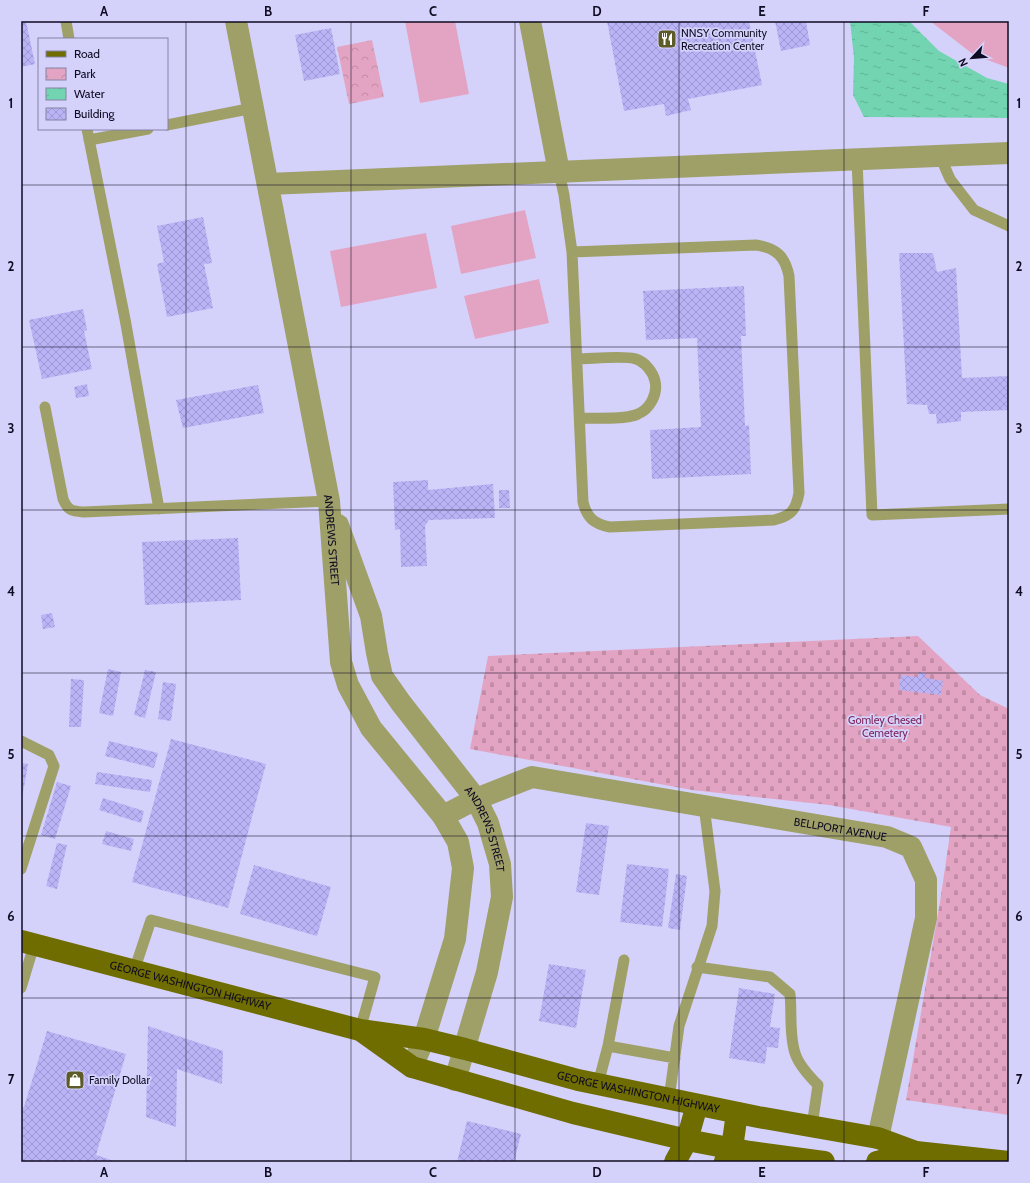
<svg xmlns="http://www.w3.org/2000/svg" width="1030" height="1183" font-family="Cabin,sans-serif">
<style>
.grass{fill:#e3a4c3}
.cemetery{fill:url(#cemetery-stones)}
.park{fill:url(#park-crowns)}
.water{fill:url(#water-ripples)}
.building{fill:url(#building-cross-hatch)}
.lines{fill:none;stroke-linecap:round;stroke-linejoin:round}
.service{stroke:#9f9f68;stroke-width:11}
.minor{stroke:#9f9f68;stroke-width:22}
.primary{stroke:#6f6d00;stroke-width:22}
.grid{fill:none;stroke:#0f0b22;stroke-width:1;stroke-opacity:0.55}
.labels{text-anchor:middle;stroke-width:3.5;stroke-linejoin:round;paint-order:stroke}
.poi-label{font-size:11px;fill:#0f0b22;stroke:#d4d2fb;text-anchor:start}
.street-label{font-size:11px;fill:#0f0b22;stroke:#d4d2fb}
.park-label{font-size:11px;fill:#781e54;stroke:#d4d2fb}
.neatline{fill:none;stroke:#0f0b22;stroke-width:1.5}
.grid-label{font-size:13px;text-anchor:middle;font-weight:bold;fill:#0f0b22}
</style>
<defs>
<pattern id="cemetery-stones" width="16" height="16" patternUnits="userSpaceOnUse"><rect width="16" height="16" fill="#e3a4c3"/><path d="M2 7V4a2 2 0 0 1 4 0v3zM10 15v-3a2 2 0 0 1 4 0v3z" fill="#c28ca7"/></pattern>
<pattern id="park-crowns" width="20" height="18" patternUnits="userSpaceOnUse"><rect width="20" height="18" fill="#e3a4c3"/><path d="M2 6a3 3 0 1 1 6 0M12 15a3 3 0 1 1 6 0" fill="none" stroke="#c28ca7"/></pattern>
<pattern id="water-ripples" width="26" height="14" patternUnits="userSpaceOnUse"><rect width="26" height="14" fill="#73d4b1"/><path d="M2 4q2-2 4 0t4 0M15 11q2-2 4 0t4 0" fill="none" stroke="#62b598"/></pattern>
<pattern id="building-cross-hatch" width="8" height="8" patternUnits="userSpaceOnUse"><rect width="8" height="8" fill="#bab4f7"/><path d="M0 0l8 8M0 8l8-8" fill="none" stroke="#9f99d3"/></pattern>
</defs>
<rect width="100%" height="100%" fill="#d4d2fb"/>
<!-- grass -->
<path class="grass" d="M405,21H455L469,94L420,103Z
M930,21H1009V68L974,55Z
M525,210L536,258L461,274L451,226Z
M426,233L437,288L341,307L330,251Z
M539,279L549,323L475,339L464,296Z"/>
<!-- cemetery -->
<path class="cemetery" d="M918,636L980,695L1009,709V1115L906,1100L940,902L951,827L829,805L692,790L470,749L488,656Z"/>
<!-- park -->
<path class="park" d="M372,40L384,97L349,104L337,47Z"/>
<!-- water -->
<path class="water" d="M850,21H909L939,51L987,78L1009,84V118L864,117L853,95L854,58Z"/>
<!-- building -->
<path class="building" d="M21,21H26L35,64L21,67Z
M607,21H749L762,85L688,99L691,110L666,116L664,104L624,111Z
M775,21H806L810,45L781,51Z
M331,28L340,74L304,81L295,35Z
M203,217L212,263L204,264L213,308L167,317L157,264L164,262L157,226Z
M899,253H933L937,272L956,268L962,378L1009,376V410L961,412V421L937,424L936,414H929L927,405L907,404Z
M744,286L746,336H741L745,426L749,425L751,474L652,479L650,430L701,427L697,338L646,340L643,291Z
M83,309L87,330L84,331L92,369L42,379L29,320Z
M87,384L89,396L76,398L74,387Z
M258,385L264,413L183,428L176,400Z
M428,480V490L493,484L495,518L429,520L425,526L427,566L401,567L400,529L395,530L393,482Z
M499,490H509L510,508H499Z
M238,538L241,600L145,605L142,542Z
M52,613L55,627L43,629L41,615Z
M108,669L121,672L113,716L99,713Z
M145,670L156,672L145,718L134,715Z
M919,672L926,673V678L943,681L941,695L899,690L901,675L918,677Z
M71,679L84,680L81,727H69Z
M163,682L176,684L171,721L158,719Z
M171,739L266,764L228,908L132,882Z
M109,741L158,753L154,768L105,756Z
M21,763L28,764L22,798H21Z
M97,772L152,780L150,792L95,784Z
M57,782L71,786L55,839L41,835Z
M103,798L144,811L141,823L99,810Z
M586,823L609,826L599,895L576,892Z
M106,831L134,839L131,851L102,844Z
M57,843L67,845L57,889L46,886Z
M627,864L669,869L662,927L620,922Z
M254,865L331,887L317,936L240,914Z
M676,874L687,876L680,930L668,928Z
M549,964L586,970L576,1028L539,1021Z
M739,988L775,994L770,1027L780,1028L778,1048L767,1047L765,1064L729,1058Z
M148,1026L223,1051L222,1084L177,1069L176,1127L146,1117Z
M47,1031L126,1054L96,1155L117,1162H21V1107H24Z
M467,1121L521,1134L514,1162H457Z"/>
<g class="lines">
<!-- service -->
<path class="service" d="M66,21L69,39
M167,125L253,108
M87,129L125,319L159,509
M89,140L148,129
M940,156L950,179L974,210L1009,226
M857,160L872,515L1009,509
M559,172L564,195L572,252L583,502C587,518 594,524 610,527L774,520C791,516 796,510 799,493L789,276C785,256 776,248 756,245L572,252
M577,359C591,359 624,355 636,359C645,362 653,372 655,381C658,394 650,409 638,414C626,420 594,418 580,418
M45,407L63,499C68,511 72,511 84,512L329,501
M21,741L49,755L54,766L21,869
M697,967L770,977L790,994C792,1012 789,1035 795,1053C798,1063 810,1077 818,1085L812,1126
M134,971L151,920L375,977L360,1030
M21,988L34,945
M608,1046L624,960
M598,1084L608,1046L675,1058
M669,1099L679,1026L712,926L715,891L704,806"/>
<!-- minor -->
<g class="minor">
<path id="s1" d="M236,21L329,501L341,662L348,685L371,728L443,816L458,842L463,868L455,939L424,1039L412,1067"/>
<path d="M530,21L559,172"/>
<path d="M268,184L1009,153"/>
<path id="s2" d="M338,525L371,616L377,653L382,676L401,703L476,799L488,823L500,864L502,897L487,972L455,1080"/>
<path id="s3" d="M443,816L476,799L532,777L887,837L911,847L926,880V918L878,1138"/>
</g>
<!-- primary -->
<g class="primary">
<path id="s4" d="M21,941L360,1030L424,1039L465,1049L578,1080L758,1117L878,1138L916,1152L1009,1162"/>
<path d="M363,1032L412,1067L573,1113L687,1140L750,1152L824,1162"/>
<path d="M725,1161L732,1148L737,1113"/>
<path d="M675,1162L687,1140L697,1105"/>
<path d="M877,1162L916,1152"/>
</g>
</g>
<!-- grid -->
<path class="grid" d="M186,21V1162M351,21V1162M515,21V1162M679,21V1162M844,21V1162M21,185H1009M21,347H1009M21,510H1009M21,673H1009M21,836H1009M21,998H1009"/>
<!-- icons -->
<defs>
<g id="restaurant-square" transform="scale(1)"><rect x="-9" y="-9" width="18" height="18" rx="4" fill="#5d5c29" stroke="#d4d2fb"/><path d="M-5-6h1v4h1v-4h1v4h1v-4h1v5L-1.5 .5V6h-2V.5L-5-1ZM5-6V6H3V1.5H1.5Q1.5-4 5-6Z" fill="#fff"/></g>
<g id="shop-square" transform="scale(1)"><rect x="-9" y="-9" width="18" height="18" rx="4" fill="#5d5c29" stroke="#d4d2fb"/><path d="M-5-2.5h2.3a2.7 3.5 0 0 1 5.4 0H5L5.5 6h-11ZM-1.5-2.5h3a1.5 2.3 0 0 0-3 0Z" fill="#fff"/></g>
</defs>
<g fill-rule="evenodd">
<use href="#restaurant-square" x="667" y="39"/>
<use href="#shop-square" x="75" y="1080"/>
</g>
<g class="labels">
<!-- poi labels -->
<g class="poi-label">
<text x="681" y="37">NNSY Community<tspan x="681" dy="13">Recreation Center</tspan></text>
<text x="89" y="1084">Family Dollar</text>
</g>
<!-- street labels -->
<g class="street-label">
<text dy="4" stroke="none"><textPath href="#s1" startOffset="528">ANDREWS STREET</textPath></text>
<text dy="4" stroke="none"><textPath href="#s2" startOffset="344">ANDREWS STREET</textPath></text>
<text dy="4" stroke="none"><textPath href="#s3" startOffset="410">BELLPORT AVENUE</textPath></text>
<text dy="4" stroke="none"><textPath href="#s4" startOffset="175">GEORGE WASHINGTON HIGHWAY</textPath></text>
<text dy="4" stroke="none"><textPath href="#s4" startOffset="636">GEORGE WASHINGTON HIGHWAY</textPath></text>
</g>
<!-- park labels -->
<g class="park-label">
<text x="885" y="724">Gomley Chesed<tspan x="885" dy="13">Cemetery</tspan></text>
</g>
</g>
<!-- border -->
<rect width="1030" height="1183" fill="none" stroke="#d4d2fb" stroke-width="44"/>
<!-- legend -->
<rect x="38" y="38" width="130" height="92" fill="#d4d2fb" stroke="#8582a4"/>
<rect x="46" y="51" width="20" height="6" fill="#6f6d00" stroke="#8582a4"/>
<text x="74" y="58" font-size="12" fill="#0f0b22">Road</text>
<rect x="46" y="68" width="20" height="12" fill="url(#park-crowns)" stroke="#8582a4"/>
<text x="74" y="78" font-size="12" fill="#0f0b22">Park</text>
<rect x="46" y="88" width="20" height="12" fill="url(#water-ripples)" stroke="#8582a4"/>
<text x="74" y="98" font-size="12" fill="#0f0b22">Water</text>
<rect x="46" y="108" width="20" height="12" fill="url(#building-cross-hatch)" stroke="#8582a4"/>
<text x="74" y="118" font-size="12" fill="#0f0b22">Building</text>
<!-- north arrow -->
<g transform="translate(972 58) rotate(244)" stroke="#d4d2fb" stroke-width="3" paint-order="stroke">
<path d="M0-3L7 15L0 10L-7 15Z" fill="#0f0b22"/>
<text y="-6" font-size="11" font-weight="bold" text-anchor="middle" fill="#0f0b22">N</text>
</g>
<rect x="22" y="22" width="986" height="1139" class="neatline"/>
<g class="grid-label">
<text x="104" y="16">A</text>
<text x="268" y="16">B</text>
<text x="433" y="16">C</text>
<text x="597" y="16">D</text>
<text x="762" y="16">E</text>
<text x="926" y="16">F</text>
<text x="11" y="108">1</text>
<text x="1019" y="108">1</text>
<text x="11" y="271">2</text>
<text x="1019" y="271">2</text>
<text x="11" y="433">3</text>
<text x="1019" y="433">3</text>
<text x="11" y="596">4</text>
<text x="1019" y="596">4</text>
<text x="11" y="759">5</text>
<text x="1019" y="759">5</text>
<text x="11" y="921">6</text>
<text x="1019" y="921">6</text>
<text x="11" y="1084">7</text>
<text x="1019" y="1084">7</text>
<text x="104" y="1177">A</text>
<text x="268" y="1177">B</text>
<text x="433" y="1177">C</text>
<text x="597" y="1177">D</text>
<text x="762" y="1177">E</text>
<text x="926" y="1177">F</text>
</g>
</svg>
